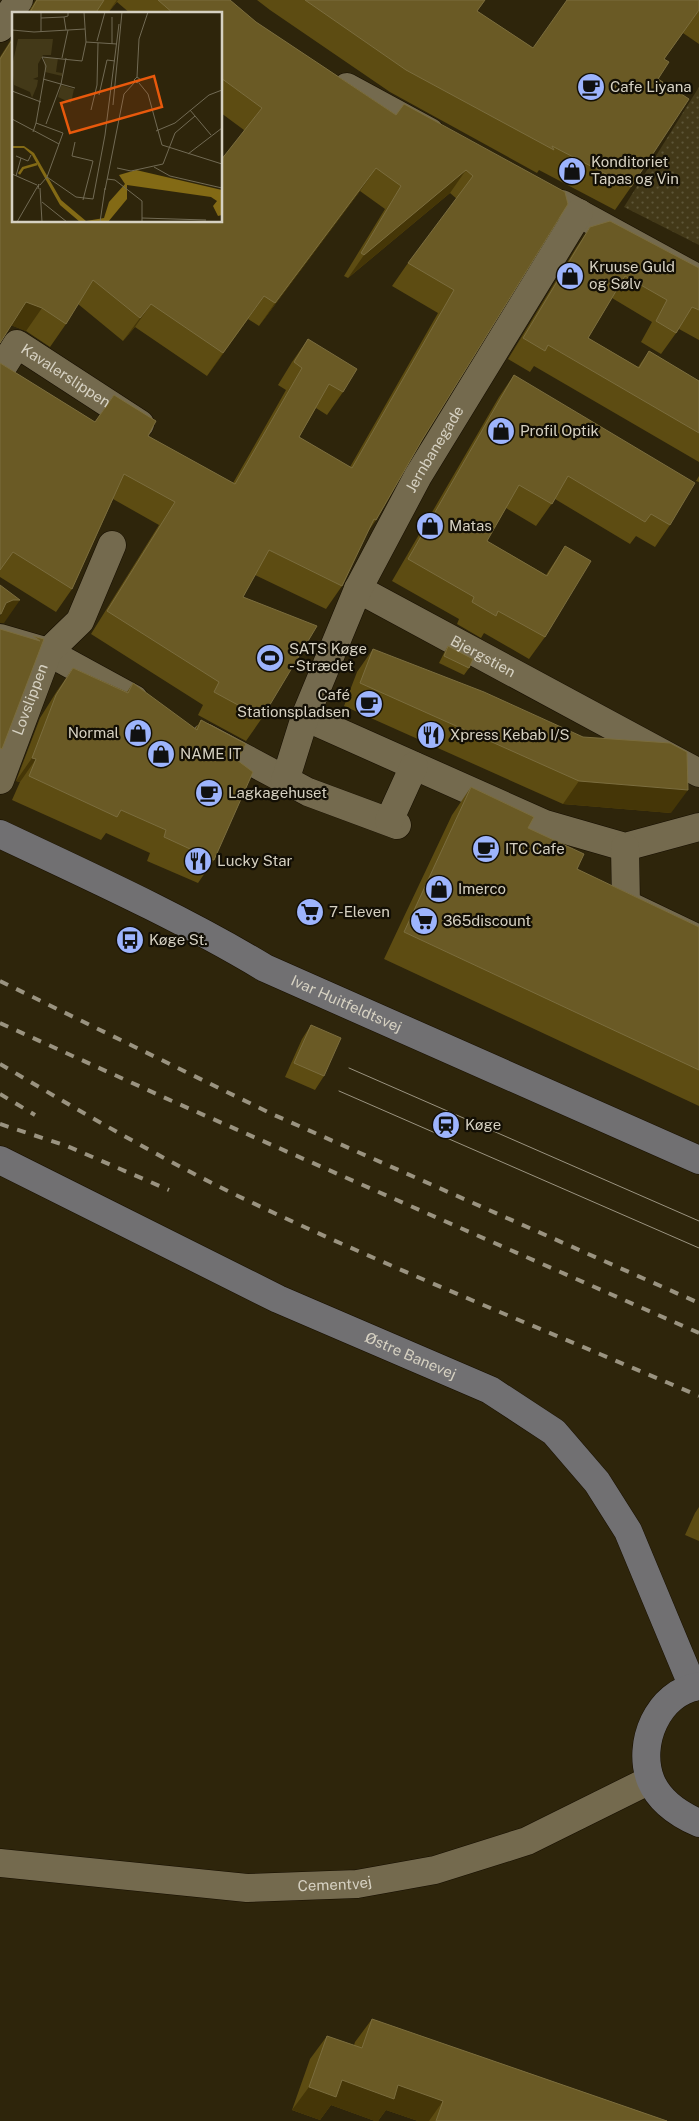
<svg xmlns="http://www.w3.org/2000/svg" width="699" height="2121" font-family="'Public Sans',sans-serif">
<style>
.park{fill:url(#park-dots)}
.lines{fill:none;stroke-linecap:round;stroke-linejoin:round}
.street-casing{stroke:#160e00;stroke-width:29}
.secondary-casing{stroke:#160e00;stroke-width:29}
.street{stroke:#746a4e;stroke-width:28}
.secondary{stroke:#717072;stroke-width:28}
.tram{stroke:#9a9380;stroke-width:1}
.rail{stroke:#9a9380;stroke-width:4;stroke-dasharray:9 9;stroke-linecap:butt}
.wall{fill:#5d4c12}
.shaded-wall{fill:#453607}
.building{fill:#6a5a25;stroke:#7b6d3e}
.labels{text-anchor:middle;stroke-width:4.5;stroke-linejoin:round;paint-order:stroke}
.poi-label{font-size:15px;fill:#d6d1c2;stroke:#130f05;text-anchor:start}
.street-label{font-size:15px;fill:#d6d1c2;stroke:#130f05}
.inset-river{fill:none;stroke:#836a15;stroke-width:2.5}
.inset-road{fill:none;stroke:#716a54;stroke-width:1}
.view{fill:#e8590c;fill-opacity:0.15;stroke:#e8590c;stroke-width:2.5}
.inset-edge{fill:none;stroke:#d6d1c2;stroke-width:2.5}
</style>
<defs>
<pattern id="park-dots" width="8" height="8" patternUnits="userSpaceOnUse" patternTransform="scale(1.25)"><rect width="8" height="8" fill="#433918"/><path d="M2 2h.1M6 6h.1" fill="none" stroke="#5d5538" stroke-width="1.8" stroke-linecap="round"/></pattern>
</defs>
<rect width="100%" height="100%" fill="#2e250b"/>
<!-- park -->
<path class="park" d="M699,87V245L624,207Z"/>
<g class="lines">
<!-- street casing -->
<g class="street-casing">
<g id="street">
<path d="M0,28L19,0"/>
<path d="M347,87L430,132"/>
<path d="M562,204L699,279"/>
<path id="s1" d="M0,371L17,344L140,424"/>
<path id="s2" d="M358,589L699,773"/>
<path d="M0,638L48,652L134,699"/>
<path d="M305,717L545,824L625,847L699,827"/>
<path d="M205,737L308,792L397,825"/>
<path id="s3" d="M0,780L48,652L80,621L112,545"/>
<path id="s4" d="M285,781L305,717L358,589L418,476L579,213"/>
<path d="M389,821L414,766"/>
<path d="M625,847L626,904L699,939"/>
<path id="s5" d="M0,1863L247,1888L357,1884L435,1870L527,1841L650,1780"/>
</g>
</g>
<!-- secondary casing -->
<g class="secondary-casing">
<g id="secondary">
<path id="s6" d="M0,834C89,876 180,917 265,968L699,1160"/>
<path id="s7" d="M0,1160L278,1299L490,1390L554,1432L597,1482L628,1531L693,1687"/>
<path d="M699,1686C658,1692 636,1744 651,1781C660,1802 678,1814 699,1823"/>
</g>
</g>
<!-- street -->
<use href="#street" class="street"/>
<!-- secondary -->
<use href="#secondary" class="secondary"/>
<!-- tram -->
<path class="tram" d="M349,1068L699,1221
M339,1091L699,1248"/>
<!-- rail -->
<path class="rail" d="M0,981L272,1114L699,1303
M0,1023L172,1101L699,1333
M0,1064C78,1110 156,1156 238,1196C389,1268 545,1330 699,1396
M0,1094L35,1115
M0,1124L67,1146L169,1190"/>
</g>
<!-- wall -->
<path class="wall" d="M36,0H230L256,22L396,115L565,192L376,520L367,533L342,586L326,609L255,575L243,597L262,718L246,741L198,715L203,705L91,634L159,525L113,499L72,589L56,612L0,577V363L95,422L114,395L148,436L233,483L286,390L278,385L292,362L308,339L343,392L327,415L316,408L299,437L350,467L438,313L392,286L408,263L457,199L450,193L348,278L344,276L385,209L360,191L259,326L248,319L207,376L135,327L123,341L78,304L66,324L50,347L26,331L11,325L0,343V57L14,35V221H221L244,130L221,113V14H131L117,2L107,14H98L96,13L95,14H27Z
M257,0H485L477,11L533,48L699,0V44L683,33L664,59L631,187L615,210L539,170L537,173L390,92L270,10Z
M590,227L699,268V340L679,329L661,354L641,342L652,322L612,298L588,338L638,367L649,351L699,381V462L534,366L530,372L508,359L576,248Z
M514,375L670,525L655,547L636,536L630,544L555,499L536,526L506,508L487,541L546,575L565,546L545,637L529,659L484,633L481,638L457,624L459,619L392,581L499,397Z
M699,476V482L696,481Z
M448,646L469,668L464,675L439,663L444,653Z
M373,649L671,813L563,804L344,706L357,672Z
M73,668L127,692L133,683L195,729L201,720L237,760L214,860L198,883L147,861L150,853L106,833L101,840L12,800L20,782L16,781L40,718L57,691Z
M471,787L528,828L577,869L699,927V1106L384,959L452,815Z
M311,1025L324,1076L315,1090L285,1077L302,1039Z
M699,1507V1541L685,1535L695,1513Z
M372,2019L667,2121H418L386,2110L378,2121H375L331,2105L320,2120L292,2110L310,2059L327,2036L354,2045L355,2042Z"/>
<!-- shaded-wall -->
<path class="shaded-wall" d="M117,0H118L107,14Z
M376,168L360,191L259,326L275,303Z
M466,170L450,193L348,278L364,255Z
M264,296L248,319L207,376L223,353Z
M26,302L42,308L26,331L10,325Z
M151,304L135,327L123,341L140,318Z
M13,600H20L4,623H0V616L6,603Z
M32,758L36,759L20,782L16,781Z
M579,781L688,790L671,813L563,804Z
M342,2080L398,2085L443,2101L429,2121H418L386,2110L378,2121H375L331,2105L320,2120L292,2110L309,2087Z"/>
<!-- building -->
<path class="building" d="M37,0H104L95,14H29Z
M158,0H230L256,22L396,115L404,104L565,192L568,204L422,440L376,520L374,519L342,586L269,550L243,597L317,626L262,718L214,692L219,682L107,611L175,502L124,474L72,589L13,552L0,570V363L95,422L114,395L156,421L148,436L235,484L302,368L294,362L308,339L357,369L343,392L329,384L299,437L352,468L454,290L408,263L473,176L466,170L364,255L361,253L401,186L376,168L275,303L264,296L223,353L151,304L140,318L93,280L66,324L42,308L26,302L0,343V59L14,37V221H221V160L262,108L221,78V14H174Z
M305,0H485L477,11L533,48L567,0H699V10L664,59L669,62L658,79L689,99L631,187L552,146L554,150L406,70Z
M610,221L699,268V310L692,307L676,333L656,321L667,300L625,276L588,338L639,368L649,351L699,381V433L548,345L545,351L523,338L590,227Z
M514,375L695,483L670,525L651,514L645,522L568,476L552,504L519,485L487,541L547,576L565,546L591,561L545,637L498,611L496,616L472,602L474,597L408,559Z
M0,585L20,600H13L6,603L1,614H0Z
M0,629L40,641L33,636L44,639L2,749L0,748Z
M448,646L473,659L469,668L444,656Z
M373,649L484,692L583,737L670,743L687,752L688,790L579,781L360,683Z
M73,668L128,693L133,683L197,730L201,720L246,744L237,760L253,772L214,860L164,837L166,830L121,810L117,817L29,776L36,759L32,758L56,695Z
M471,787L534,817L528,828L584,854L577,869L699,927V1070L404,932Z
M311,1025L341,1038L324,1076L294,1063Z
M372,2019L667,2121H436L443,2101L398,2085L394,2099L342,2080L336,2097L309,2087L327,2036L362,2048Z"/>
<!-- icons -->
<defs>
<g id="cafe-disc" transform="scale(1.4375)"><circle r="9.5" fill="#9db4fd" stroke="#130f05"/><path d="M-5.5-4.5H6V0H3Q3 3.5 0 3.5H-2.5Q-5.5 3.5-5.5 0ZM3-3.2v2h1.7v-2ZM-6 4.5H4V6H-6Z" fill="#111"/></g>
<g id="shop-disc" transform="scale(1.4375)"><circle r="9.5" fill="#9db4fd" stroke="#130f05"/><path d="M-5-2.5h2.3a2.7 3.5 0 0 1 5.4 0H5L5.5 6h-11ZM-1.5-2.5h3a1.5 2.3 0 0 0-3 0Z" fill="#111"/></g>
<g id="stadium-disc" transform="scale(1.4375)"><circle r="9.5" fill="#9db4fd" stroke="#130f05"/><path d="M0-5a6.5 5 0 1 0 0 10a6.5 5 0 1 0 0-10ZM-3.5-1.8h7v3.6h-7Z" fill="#111"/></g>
<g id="restaurant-disc" transform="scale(1.4375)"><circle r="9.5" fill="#9db4fd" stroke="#130f05"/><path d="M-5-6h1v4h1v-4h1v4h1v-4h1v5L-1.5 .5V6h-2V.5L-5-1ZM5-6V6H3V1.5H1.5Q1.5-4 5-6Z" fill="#111"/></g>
<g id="supermarket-disc" transform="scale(1.4375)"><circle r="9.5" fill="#9db4fd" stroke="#130f05"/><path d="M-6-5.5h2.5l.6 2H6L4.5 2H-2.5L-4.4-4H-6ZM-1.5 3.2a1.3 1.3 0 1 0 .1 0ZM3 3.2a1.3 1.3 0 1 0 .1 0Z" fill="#111"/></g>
<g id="bus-disc" transform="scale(1.4375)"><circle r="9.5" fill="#9db4fd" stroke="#130f05"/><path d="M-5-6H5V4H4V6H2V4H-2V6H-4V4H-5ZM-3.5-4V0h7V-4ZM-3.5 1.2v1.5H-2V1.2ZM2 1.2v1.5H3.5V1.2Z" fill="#111"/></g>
<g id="station-disc" transform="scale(1.4375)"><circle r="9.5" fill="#9db4fd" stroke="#130f05"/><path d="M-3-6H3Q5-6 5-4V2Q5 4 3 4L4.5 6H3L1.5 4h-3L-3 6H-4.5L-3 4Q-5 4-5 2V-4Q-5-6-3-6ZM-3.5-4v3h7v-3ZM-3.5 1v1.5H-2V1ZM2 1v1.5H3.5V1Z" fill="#111"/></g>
</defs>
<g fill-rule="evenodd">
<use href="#cafe-disc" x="591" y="87"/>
<use href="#shop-disc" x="572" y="171"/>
<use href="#shop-disc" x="570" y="276"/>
<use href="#shop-disc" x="501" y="431"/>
<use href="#shop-disc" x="430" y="526"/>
<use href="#stadium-disc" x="270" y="658"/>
<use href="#cafe-disc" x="369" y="704"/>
<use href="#shop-disc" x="138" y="733"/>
<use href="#restaurant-disc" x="431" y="735"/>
<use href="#shop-disc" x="161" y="754"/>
<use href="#cafe-disc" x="209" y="793"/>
<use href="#cafe-disc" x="486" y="849"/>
<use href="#restaurant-disc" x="198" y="861"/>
<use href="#shop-disc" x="439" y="889"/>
<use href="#supermarket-disc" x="310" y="912"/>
<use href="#supermarket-disc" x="424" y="921"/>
<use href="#bus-disc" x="130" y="940"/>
<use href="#station-disc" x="446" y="1125"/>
</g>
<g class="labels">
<!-- poi labels -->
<g class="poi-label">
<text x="610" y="92">Cafe Liyana</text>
<text x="591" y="167">Konditoriet<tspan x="591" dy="17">Tapas og Vin</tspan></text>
<text x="589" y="272">Kruuse Guld<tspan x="589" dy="17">og Sølv</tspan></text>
<text x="520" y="436">Profil Optik</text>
<text x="449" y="531">Matas</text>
<text x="289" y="654">SATS Køge<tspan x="289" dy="17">- Strædet</tspan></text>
<text x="350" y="700" text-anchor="end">Café<tspan x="350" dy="17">Stationspladsen</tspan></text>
<text x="119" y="738" text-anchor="end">Normal</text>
<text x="450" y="740">Xpress Kebab I/S</text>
<text x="180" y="759">NAME IT</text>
<text x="228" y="798">Lagkagehuset</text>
<text x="505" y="854">ITC Cafe</text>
<text x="217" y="866">Lucky Star</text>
<text x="458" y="894">Imerco</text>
<text x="329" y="917">7-Eleven</text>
<text x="443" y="926">365discount</text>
<text x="149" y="945">Køge St.</text>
<text x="465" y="1130">Køge</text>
</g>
<!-- street labels -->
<g class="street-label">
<text dy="5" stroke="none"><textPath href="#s1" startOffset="90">Kavalerslippen</textPath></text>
<text dy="5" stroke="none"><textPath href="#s4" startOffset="365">Jernbanegade</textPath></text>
<text dy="5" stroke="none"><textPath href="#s2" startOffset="142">Bjergstien</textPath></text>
<text dy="5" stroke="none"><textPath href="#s3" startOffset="86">Lovslippen</textPath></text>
<text dy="5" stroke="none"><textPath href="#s6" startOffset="386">Ivar Huitfeldtsvej</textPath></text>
<text dy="5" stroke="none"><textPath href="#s7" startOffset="455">Østre Banevej</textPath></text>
<text dy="5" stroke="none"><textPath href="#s5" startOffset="336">Cementvej</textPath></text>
</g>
</g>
<!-- overview -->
<g transform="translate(12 12)">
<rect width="210" height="210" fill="#2e250b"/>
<path d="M32,46H46L44,60L50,61V64L33,60Z" fill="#433918"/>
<path d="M6,27H41L39,43H31L26,52V65L21,67L26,68L25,74L20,86L18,80L2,73L0,54ZM49,73L62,77L59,91L46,85Z" fill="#433918"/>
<path d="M0,134H12L22,141L49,188L74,209L92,206L97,190L113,172L107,163L124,158L210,178V203L206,204L201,194L205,189L199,185L115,173V187L96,210H68L48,193L20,143L12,136H0Z" fill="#836a15"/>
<path class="inset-river" d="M7,162L11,156L25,152"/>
<path class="inset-road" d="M100,5V32M29,6L52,5M0,18L22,20L73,17M54,18L52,5L56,4V0M29,20V0M85,29L93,0M74,30L105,32M50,46L56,18M125,65L129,68L125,71L122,68L125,65L127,27L136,0M31,67L63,76M127,71L136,82L150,133L210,152M0,79L29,90M87,83L95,48L103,49M101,93L110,0M79,98L85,73L86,31M178,98L199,123M0,107L47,132M24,111L34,54L30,45L70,49L74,30L72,0M34,112L49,72L54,46M144,119L163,111L197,83L210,78M21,120L24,111L51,121L35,165L28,173M63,130L60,144L81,149L71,188M176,142L210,116M4,144L16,149L19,143M142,155L158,164L210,176M105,156L119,159L151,152L163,121L183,104M0,162L25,173M4,164L9,146M35,165L64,185L81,187L93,123L107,12M95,167L103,168L130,189V210M28,176L30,210M93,178L112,82L123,70M30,190L55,210M130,206L194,208M5,210L27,172L26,177M88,210L93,176"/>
<path class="view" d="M142,64L150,95L58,121L49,91Z"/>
<rect width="210" height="210" class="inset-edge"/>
</g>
</svg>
